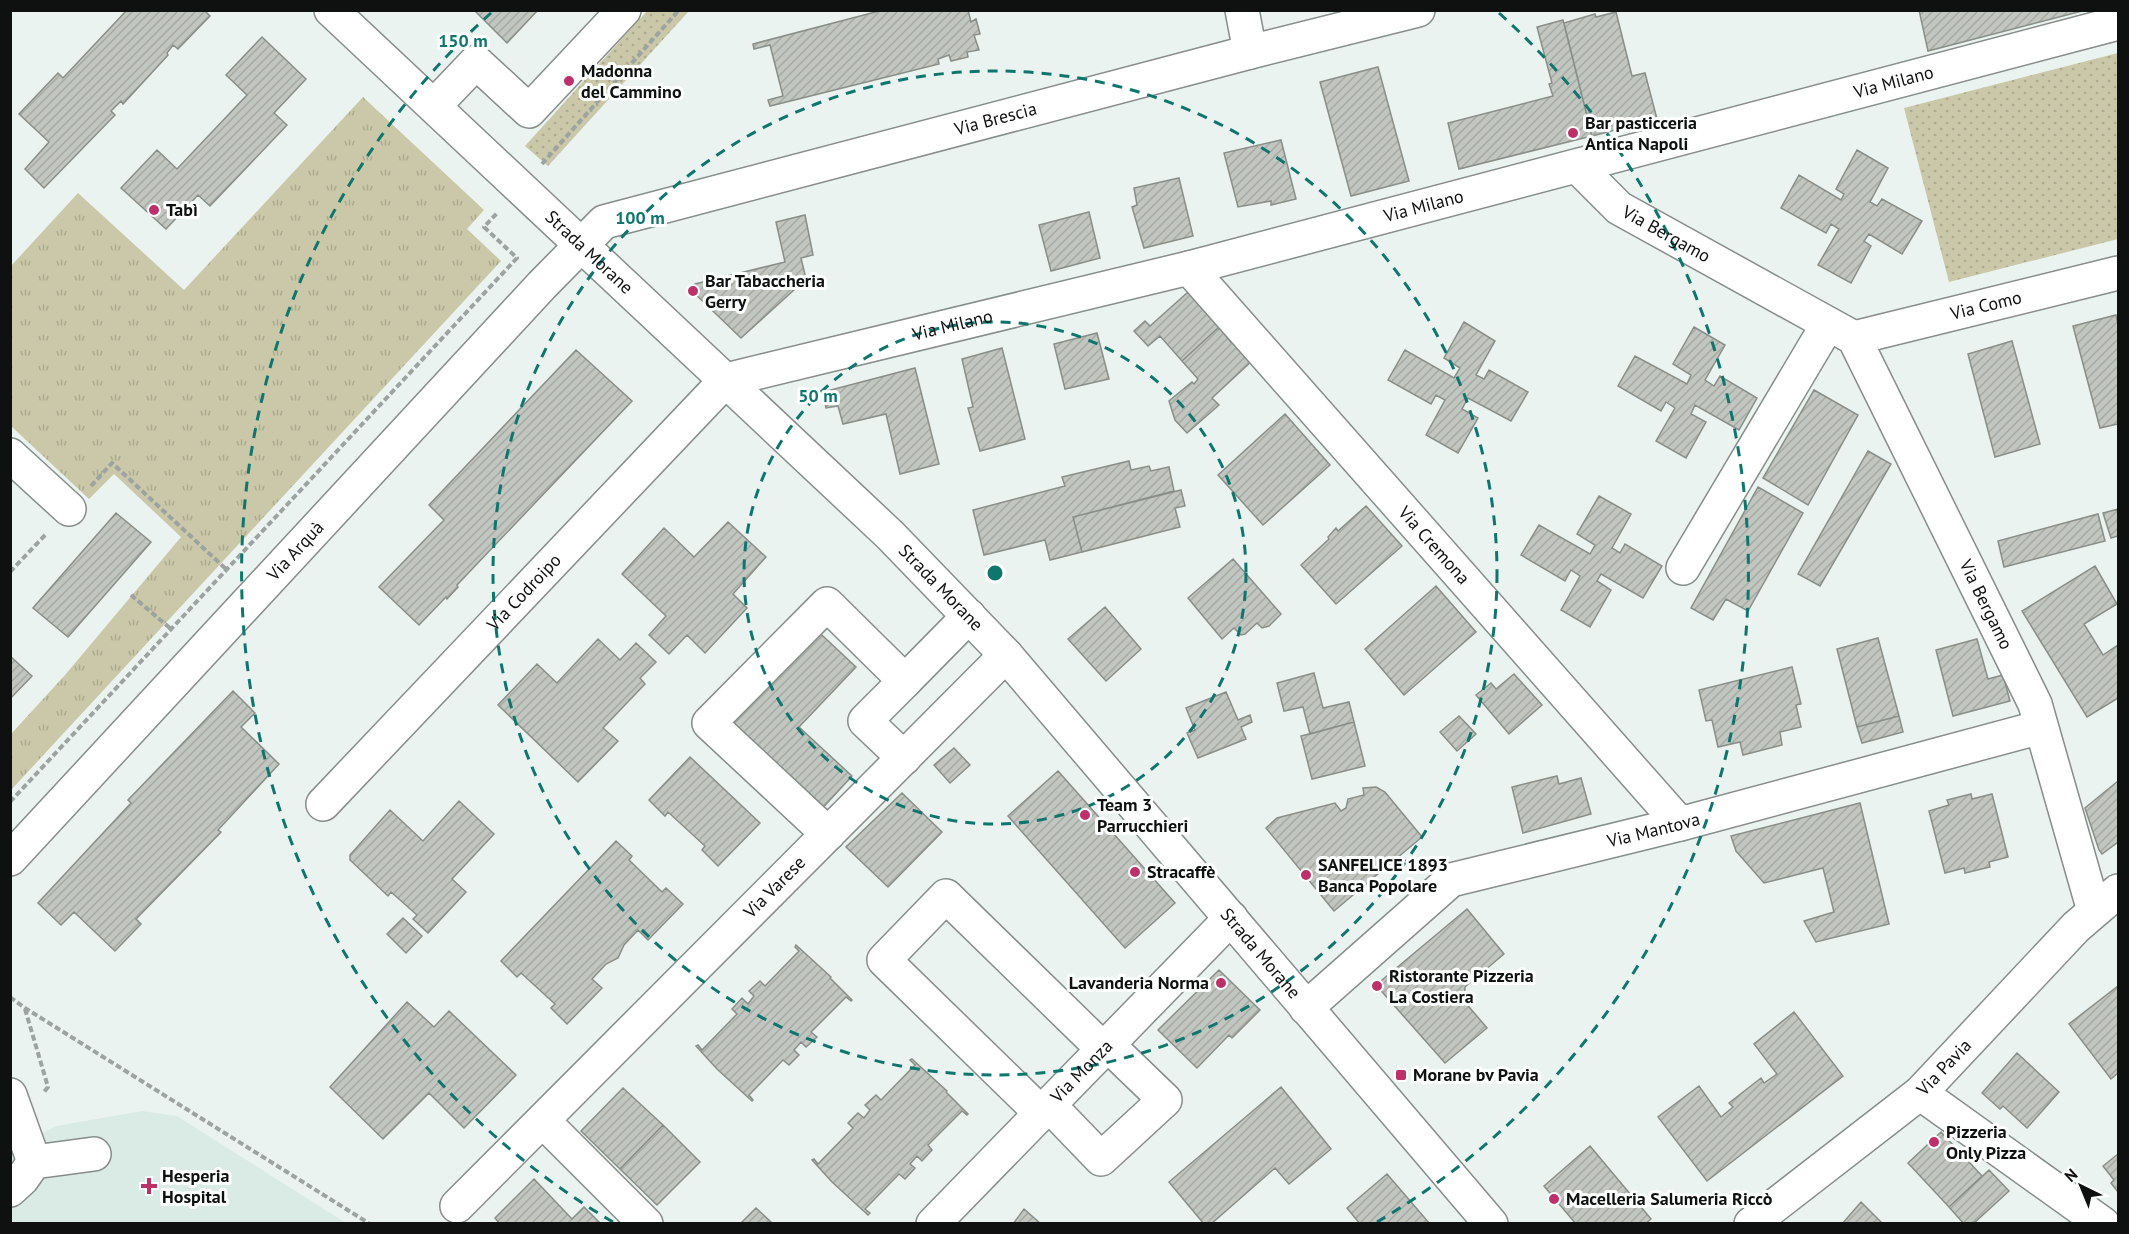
<svg xmlns="http://www.w3.org/2000/svg" width="2129" height="1234" font-family="'PT Sans',sans-serif">
<style>
.built{fill:#daebe5}
.grass{fill:url(#grass-tufts)}
.park{fill:url(#park-dots)}
.building{fill:url(#building-hatch);stroke:#898e88;stroke-width:1.5}
.lines{fill:none;stroke-linecap:round;stroke-linejoin:round}
.minor-casing{stroke:#868d8b;stroke-width:36}
.path{stroke:#9da3a1;stroke-width:4;stroke-dasharray:6 3;stroke-linecap:butt}
.minor{stroke:#fff;stroke-width:33}
.ring{fill:none;stroke:#0f766e;stroke-width:3;stroke-dasharray:10 8}
.poi-dot{fill:#bc3169;stroke:#fdfffe;stroke-width:2}
.labels{text-anchor:middle;stroke-width:6;stroke-linejoin:round;paint-order:stroke}
.poi-label{font-size:18px;font-weight:bold;fill:#0f1110;stroke:#fdfffe;text-anchor:start}
.street-label{font-size:18px;fill:#0f1110;stroke:#fdfffe}
.centre{fill:#0f766e;stroke:#fdfffe;stroke-width:3}
.ring-label{font-size:18px;text-anchor:middle;font-weight:bold;fill:#0f766e;stroke:#fdfffe;stroke-width:6;stroke-linejoin:round;paint-order:stroke}
</style>
<defs>
<pattern id="grass-tufts" width="24" height="20" patternUnits="userSpaceOnUse" patternTransform="scale(1.5)"><rect width="24" height="20" fill="#cac8a8"/><path d="M3 7l-1-3M5 7V3M7 7l1-3M15 17l-1-3M17 17v-4M19 17l1-3" fill="none" stroke="#acab90"/></pattern>
<pattern id="park-dots" width="8" height="8" patternUnits="userSpaceOnUse" patternTransform="scale(1.5)"><rect width="8" height="8" fill="#cac8a8"/><path d="M2 2h.1M6 6h.1" fill="none" stroke="#acab90" stroke-width="1.8" stroke-linecap="round"/></pattern>
<pattern id="building-hatch" width="6" height="6" patternUnits="userSpaceOnUse" patternTransform="scale(1.5)"><rect width="6" height="6" fill="#c2c6c0"/><path d="M-1 1l2-2M0 6l6-6M5 7l2-2" fill="none" stroke="#a6a9a4"/></pattern>
</defs>
<rect width="100%" height="100%" fill="#ebf3f0"/>
<!-- built -->
<path class="built" d="M142,1111L177,1116L346,1223L11,1224V1149L56,1126Z"/>
<!-- grass -->
<path class="grass" d="M363,97L484,210L467,229L501,261L11,790V734L65,675L181,537L114,474L89,499L11,426V266L78,193L184,290Z"/>
<!-- park -->
<path class="park" d="M648,10L689,11L548,166L525,146Z
M2118,53V239L1949,282L1904,108Z"/>
<!-- building -->
<path class="building" d="M127,10H204L210,16L178,49L173,45L167,53L168,55L123,104L121,101L111,111L115,115L44,188L25,169L49,142L19,114L58,73L63,78Z
M474,10H538L507,43Z
M883,10H968L971,22L976,19L980,34L974,35L979,50L967,52L968,57L951,61L949,55L938,59L939,64L770,106L768,100L783,96L770,45L754,49L753,44Z
M1919,10H2086L1928,51Z
M1616,12L1632,76L1645,73L1657,119L1592,136L1564,23L1595,14L1596,17Z
M1563,20L1592,136L1459,169L1448,123L1553,96L1549,84L1552,83L1537,27Z
M262,37L306,79L274,113L287,125L210,206L198,195L166,229L121,188L157,150L177,169L247,95L226,75Z
M1378,67L1409,181L1351,196L1320,82Z
M1281,140L1296,199L1271,205V201L1238,207L1224,153Z
M1857,150L1888,168L1870,202L1877,206L1882,199L1922,221L1902,254L1869,234L1864,241L1871,246L1851,283L1818,265L1839,229L1831,224L1826,233L1781,208L1799,175L1841,200L1844,194L1836,189Z
M1179,178L1193,236L1144,248L1132,207L1137,205L1134,188Z
M1089,212L1100,258L1051,271L1039,225Z
M805,215L813,255L801,258L806,279L741,338L690,289L695,284L785,262L776,222Z
M1188,292L1219,327L1182,361L1160,336L1148,346L1134,331L1145,321L1150,326Z
M2116,315L2118,324V424L2100,428L2073,326Z
M1464,322L1495,341L1476,375L1484,379L1489,370L1528,392L1511,421L1468,398L1462,409L1478,418L1458,453L1426,435L1445,400L1436,395L1431,404L1388,380L1405,350L1454,378L1460,368L1444,358Z
M1219,327L1231,342L1234,338L1253,360L1212,398L1219,405L1187,433L1175,420L1169,401L1192,382L1194,384L1198,379L1182,361Z
M1694,327L1725,345L1705,380L1714,386L1720,376L1757,398L1739,430L1695,405L1691,414L1706,422L1686,458L1656,441L1675,408L1666,402L1661,411L1618,386L1635,356L1687,384L1691,375L1673,364Z
M1097,333L1109,379L1065,389L1054,344Z
M2012,341L2040,444L1995,457L1968,354Z
M1002,348L1025,439L980,451L968,408L973,407L962,359Z
M576,350L632,401L457,585L458,587L447,599L446,597L419,625L379,587L444,520L429,505Z
M915,368L939,464L900,474L886,414L843,424L838,406L826,408L823,392Z
M1814,390L1858,415L1808,505L1763,478Z
M1285,414L1330,465L1263,525L1218,475Z
M1868,451L1891,464L1820,586L1798,574Z
M1129,461L1131,470L1149,466L1151,471L1169,467L1174,491L1073,517L1082,552L1050,560L1045,540L984,555L973,510L1065,486L1062,477Z
M1758,487L1803,513L1748,611L1726,599L1713,620L1691,608Z
M1181,490L1185,506L1175,508L1180,527L1082,552L1073,517Z
M1599,496L1631,514L1612,548L1620,553L1625,544L1662,566L1643,598L1601,574L1597,581L1611,590L1590,627L1561,610L1580,576L1571,570L1565,581L1521,555L1539,525L1590,554L1595,545L1577,534Z
M1366,506L1402,546L1336,604L1301,565L1329,539L1328,537L1336,528L1338,531Z
M2118,509V536L2111,538L2103,513Z
M116,513L151,542L68,637L33,608Z
M2098,514L2105,541L2004,567L1998,541Z
M728,522L766,557L733,594L747,608L705,653L687,635L669,654L649,635L666,616L622,574L664,528L694,557Z
M1233,559L1281,614L1269,626L1262,628L1257,623L1245,634L1241,635L1234,628L1222,639L1188,598Z
M2095,566L2117,604L2084,624L2103,655L2118,645V698L2087,717L2022,611Z
M1436,586L1476,632L1404,695L1365,649Z
M1105,607L1141,649L1106,681L1068,639Z
M809,623L856,667L799,727L852,776L819,812L721,719Z
M1878,638L1899,716L1857,727L1837,649Z
M598,639L620,660L636,643L656,662L640,678L645,684L603,728L618,741L578,782L498,705L537,664L557,683Z
M1977,639L1988,679L2003,675L2010,701L1953,716L1936,650Z
M10,656L32,676L10,699Z
M1792,667L1801,704L1796,705L1801,727L1780,732L1782,745L1743,755L1740,742L1718,747L1712,720L1706,721L1699,690Z
M1314,673L1323,708L1349,702L1354,722L1310,734L1303,707L1284,711L1277,683Z
M1514,674L1542,705L1509,734L1476,695L1491,683L1496,689Z
M233,691L255,713L241,727L279,764L218,830L221,832L136,919L141,924L115,951L74,912L61,925L38,903L131,803L128,800Z
M1226,692L1238,720L1250,715L1252,722L1241,727L1246,739L1198,758L1187,733L1195,730L1186,708Z
M1459,716L1476,734L1457,751L1440,732Z
M1899,716L1903,732L1862,743L1857,727Z
M1354,722L1365,766L1312,779L1301,736Z
M954,748L970,765L950,783L934,765Z
M690,757L760,823L718,866L702,850L705,846L668,812L665,816L649,800Z
M1058,771L1175,903L1125,948L1008,816Z
M1557,776L1559,784L1581,778L1591,814L1523,833L1512,787Z
M2118,781V842L2102,854L2099,850L2085,808Z
M1376,787L1385,792L1422,837L1334,911L1266,828L1277,818L1335,803L1341,811L1346,808L1348,799L1364,795L1363,788Z
M902,793L942,832L888,887L846,847Z
M1971,794L1972,799L1992,794L2008,857L1989,862L1990,867L1965,873L1964,868L1945,873L1929,811L1949,805L1947,800Z
M459,801L494,834L452,879L466,892L428,933L413,919L417,915L391,892L388,896L350,860V855L390,810L423,841Z
M1860,803L1889,924L1816,942L1804,921L1834,912L1823,868L1764,883L1736,851L1731,836Z
M616,841L632,856L629,860L662,892L666,888L683,904L648,940L638,930L624,945L618,958L606,964L592,979L602,988L567,1024L551,1008L555,1004L521,973L517,977L501,961Z
M1467,909L1504,954L1465,987L1464,1001L1487,1028L1445,1063L1376,985Z
M403,918L422,936L406,953L387,934Z
M796,945L831,977L830,978L852,1000L851,1001L846,997L811,1032L817,1037L806,1047L801,1042L794,1050L799,1055L789,1065L783,1060L749,1095L753,1100L752,1101L717,1069L696,1046L698,1045L702,1050L737,1014L732,1009L742,998L748,1004L754,996L749,991L760,981L765,986L799,951L795,947Z
M1219,970L1260,1010L1232,1038L1229,1035L1197,1068L1158,1030Z
M2118,986V1073L2111,1079L2069,1024Z
M407,1002L434,1027L449,1011L516,1075L464,1128L429,1093L383,1139L330,1087Z
M1794,1012L1843,1076L1707,1181L1658,1117L1699,1086L1721,1117L1733,1107L1729,1103L1761,1078L1764,1083L1777,1074L1754,1044Z
M2017,1053L2059,1092L2027,1128L2003,1106L2000,1109L1982,1093Z
M912,1059L947,1091L946,1092L968,1114L967,1115L962,1111L928,1145L932,1150L922,1161L917,1156L910,1164L915,1168L905,1179L899,1174L865,1209L870,1213L868,1215L832,1182L812,1160L814,1159L818,1164L853,1128L848,1123L858,1113L864,1118L870,1110L865,1105L876,1095L881,1100L915,1065L910,1060Z
M1281,1087L1331,1149L1289,1184L1275,1168L1211,1224H1204L1169,1182Z
M623,1088L663,1125L620,1169L581,1131Z
M663,1125L700,1162L657,1205L620,1169Z
M1941,1132L1982,1176L1949,1207L1908,1163Z
M1590,1146L1651,1219L1645,1224H1576L1544,1186Z
M2118,1154V1192L2111,1183L2114,1180L2103,1166Z
M1989,1170L2009,1191L1973,1224H1964L1949,1207Z
M1387,1174L1430,1224H1360L1347,1208Z
M534,1179L572,1219L584,1207L601,1224H500L495,1218Z
M1861,1202L1883,1224H1842Z
M756,1208L773,1224H740Z
M1024,1209L1041,1224H1013Z"/>
<g class="lines">
<!-- minor casing -->
<g class="minor-casing">
<g id="minor">
<path id="s1" d="M331,10L890,535L1006,655L1491,1224"/>
<path d="M1242,10L1250,52"/>
<path d="M434,106L476,62L529,111L624,10"/>
<path id="s2" d="M1578,167L1619,208L1854,338L2035,704L2094,911"/>
<path id="s3" d="M1189,268L1680,824"/>
<path id="s4" d="M1854,338L2118,273"/>
<path d="M10,455L69,509"/>
<path d="M1683,568L1828,324"/>
<path d="M904,758L865,721L905,681"/>
<path id="s5" d="M323,804L726,380L1189,268L2118,23"/>
<path d="M828,834L709,723L827,604L905,681L969,616"/>
<path id="s6" d="M10,859L542,285L604,222L1250,52L1418,10"/>
<path id="s7" d="M1306,1008L1451,880L1680,824L2041,727"/>
<path d="M1920,1093L2103,1224"/>
<path d="M10,1095L34,1162"/>
<path d="M1049,1105L1101,1159L1165,1100L1108,1045"/>
<path d="M1041,1113L884,960L946,896L1103,1049"/>
<path d="M543,1121L646,1224"/>
<path d="M10,1190L22,1179L34,1162L94,1154"/>
<path id="s8" d="M457,1206L1006,655"/>
<path id="s9" d="M933,1224L1231,918"/>
<path id="s10" d="M1751,1224L1920,1093L2076,927L2118,891"/>
</g>
</g>
<!-- path -->
<path class="path" d="M542,164L679,10
M91,486L112,463L227,570
M10,572L47,533
M131,595L171,629
M10,802L517,258L484,227L498,212
M10,997L25,1008L370,1224
M25,1009L48,1087L44,1092"/>
<!-- minor -->
<use href="#minor" class="minor"/>
</g>
<!-- distance rings -->
<g class="ring">
<circle cx="995" cy="573" r="251"/>
<circle cx="995" cy="573" r="502"/>
<path d="M613 1222A753 753 0 0 1 491 13M1499 13A753 753 0 0 1 1377 1222"/>
</g>
<!-- markers -->
<g class="poi-dot">
<circle cx="569" cy="81" r="6"/>
<circle cx="1573" cy="133" r="6"/>
<circle cx="154" cy="210" r="6"/>
<circle cx="693" cy="291" r="6"/>
<circle cx="1085" cy="815" r="6"/>
<circle cx="1135" cy="872" r="6"/>
<circle cx="1306" cy="875" r="6"/>
<circle cx="1221" cy="983" r="6"/>
<circle cx="1377" cy="986" r="6"/>
<rect x="1395" y="1069" width="12" height="12" rx="3"/>
<circle cx="1934" cy="1142" r="6"/>
<path d="M146 1177h6v6h6v6h-6v6h-6v-6h-6v-6h6z"/>
<circle cx="1554" cy="1199" r="6"/>
</g>
<g class="labels">
<!-- poi labels -->
<g class="poi-label">
<text x="581" y="77">Madonna<tspan x="581" dy="21">del Cammino</tspan></text>
<text x="1585" y="129">Bar pasticceria<tspan x="1585" dy="21">Antica Napoli</tspan></text>
<text x="166" y="216">Tabì</text>
<text x="705" y="287">Bar Tabaccheria<tspan x="705" dy="21">Gerry</tspan></text>
<text x="1097" y="811">Team 3<tspan x="1097" dy="21">Parrucchieri</tspan></text>
<text x="1318" y="871">SANFELICE 1893<tspan x="1318" dy="21">Banca Popolare</tspan></text>
<text x="1147" y="878">Stracaffè</text>
<text x="1389" y="982">Ristorante Pizzeria<tspan x="1389" dy="21">La Costiera</tspan></text>
<text x="1209" y="989" text-anchor="end">Lavanderia Norma</text>
<text x="1413" y="1081">Morane bv Pavia</text>
<text x="1946" y="1138">Pizzeria<tspan x="1946" dy="21">Only Pizza</tspan></text>
<text x="162" y="1182">Hesperia<tspan x="162" dy="21">Hospital</tspan></text>
<text x="1566" y="1205">Macelleria Salumeria Riccò</text>
</g>
<!-- street labels -->
<g class="street-label">
<text dy="6" stroke="none"><textPath href="#s5" startOffset="1790">Via Milano</textPath></text>
<text dy="6" stroke="none"><textPath href="#s6" startOffset="1276">Via Brescia</textPath></text>
<text dy="6" stroke="none"><textPath href="#s5" startOffset="1304">Via Milano</textPath></text>
<text dy="6" stroke="none"><textPath href="#s2" startOffset="112">Via Bergamo</textPath></text>
<text dy="6" stroke="none"><textPath href="#s1" startOffset="354">Strada Morane</textPath></text>
<text dy="6" stroke="none"><textPath href="#s4" startOffset="136">Via Como</textPath></text>
<text dy="6" stroke="none"><textPath href="#s5" startOffset="818">Via Milano</textPath></text>
<text dy="6" stroke="none"><textPath href="#s3" startOffset="370">Via Cremona</textPath></text>
<text dy="6" stroke="none"><textPath href="#s6" startOffset="420">Via Arquà</textPath></text>
<text dy="6" stroke="none"><textPath href="#s1" startOffset="840">Strada Morane</textPath></text>
<text dy="6" stroke="none"><textPath href="#s5" startOffset="292">Via Codroipo</textPath></text>
<text dy="6" stroke="none"><textPath href="#s2" startOffset="624">Via Bergamo</textPath></text>
<text dy="6" stroke="none"><textPath href="#s7" startOffset="402">Via Mantova</textPath></text>
<text dy="6" stroke="none"><textPath href="#s8" startOffset="450">Via Varese</textPath></text>
<text dy="6" stroke="none"><textPath href="#s1" startOffset="1326">Strada Morane</textPath></text>
<text dy="6" stroke="none"><textPath href="#s10" startOffset="249">Via Pavia</textPath></text>
<text dy="6" stroke="none"><textPath href="#s9" startOffset="213">Via Monza</textPath></text>
</g>
</g>
<circle cx="995" cy="573" r="9" class="centre"/>
<g class="ring-label">
<text x="463" y="47">150 m</text>
<text x="640" y="224">100 m</text>
<text x="818" y="402">50 m</text>
</g>
<!-- border -->
<rect width="2129" height="1234" fill="none" stroke="#0f1110" stroke-width="24"/>
<!-- north arrow -->
<g transform="translate(2081 1186) rotate(317)" stroke="#fdfffe" stroke-width="4.5" paint-order="stroke">
<path d="M0-4.5L10 22L0 15L-10 22Z" fill="#0f1110"/>
<text y="-9" font-size="16" font-weight="bold" text-anchor="middle" fill="#0f1110">N</text>
</g>
</svg>
